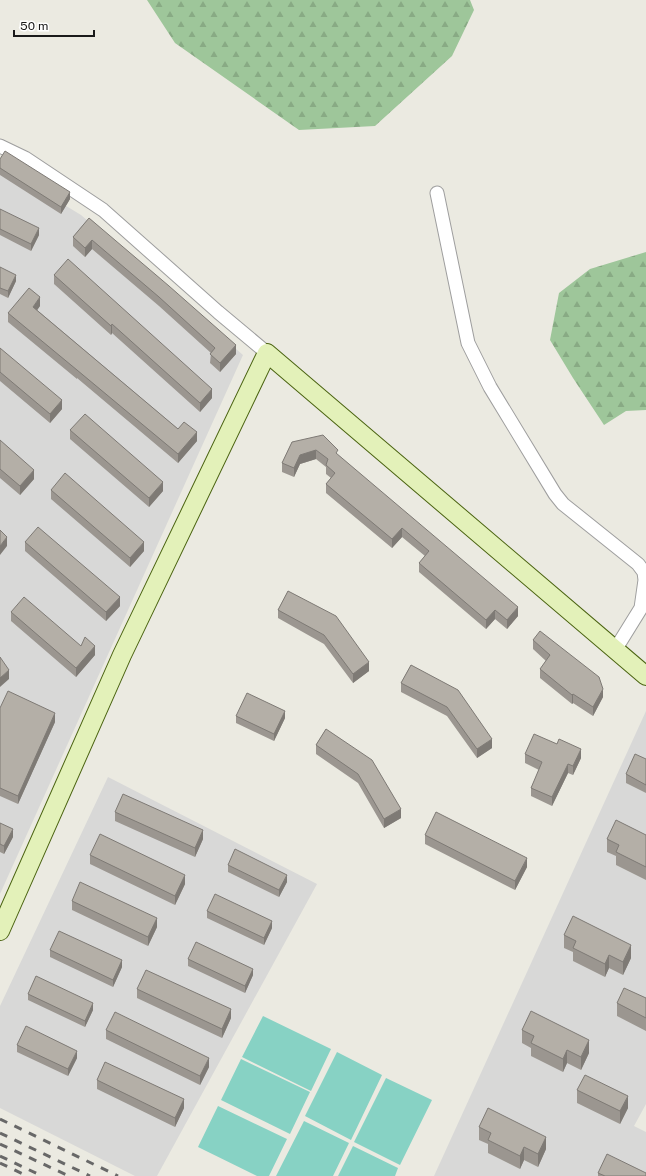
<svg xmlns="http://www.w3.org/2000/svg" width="646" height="1176" font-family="'Public Sans',sans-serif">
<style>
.residential{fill:#d8d8d7}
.forest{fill:url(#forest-firs)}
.pitch{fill:#87d2c4}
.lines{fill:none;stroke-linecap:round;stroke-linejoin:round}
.minor-casing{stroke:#9e9e9e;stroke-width:15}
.secondary-casing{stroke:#4a6310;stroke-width:20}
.minor{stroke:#fff;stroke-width:13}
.secondary{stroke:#e3f1b9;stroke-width:18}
.rail{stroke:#686868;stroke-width:3;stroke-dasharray:8 8;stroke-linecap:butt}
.wall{fill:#9b9690}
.shaded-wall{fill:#7e7a75}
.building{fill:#b4afa7;stroke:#7e7a75}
</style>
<defs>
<pattern id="forest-firs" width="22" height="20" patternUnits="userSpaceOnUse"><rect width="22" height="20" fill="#9ec69a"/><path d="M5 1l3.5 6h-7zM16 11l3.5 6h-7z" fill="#88aa84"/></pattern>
</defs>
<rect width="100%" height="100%" fill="#ebeae1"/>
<!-- residential -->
<path class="residential" d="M0,166L81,215L243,355L0,894Z
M646,711V1104L634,1126L646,1132V1176H434Z
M108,777L317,884L157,1176H135L0,1108V1006Z"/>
<!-- forest -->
<path class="forest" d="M147,0H470L474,10L452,56L375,126L299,130L175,43Z
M646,252V410L626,411L604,425L573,378L550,340L559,293L590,269Z"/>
<!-- pitch -->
<path class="pitch" d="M263,1016L331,1049L311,1091L242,1057Z
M337,1052L382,1075L351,1140L305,1116Z
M241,1059L310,1092L290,1134L221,1100Z
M386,1078L432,1100L400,1165L354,1142Z
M218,1106L287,1139L269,1176H257L198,1147Z
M304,1121L349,1143L333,1176H276Z
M353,1146L398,1168L395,1176H338Z"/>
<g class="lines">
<!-- minor casing -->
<g class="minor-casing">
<path id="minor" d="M0,146L25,158L103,210L218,312L267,353
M437,193L468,343L490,387L555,494L563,504L638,564L644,572L645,580L641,608L615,650"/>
</g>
<!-- secondary casing -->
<g class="secondary-casing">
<path id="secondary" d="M0,931L122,655L267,353L646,676"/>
</g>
<!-- minor -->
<use href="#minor" class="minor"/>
<!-- secondary -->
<use href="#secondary" class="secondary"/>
<!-- rail -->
<path class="rail" d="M0,1119L118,1176
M0,1133L90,1176
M0,1144L69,1176
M0,1156L42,1176
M0,1163L27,1176"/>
</g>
<!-- wall -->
<path class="wall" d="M0,159L70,199L61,214L0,175Z
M0,209L39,235L31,251L0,235Z
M89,218L236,354L220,372L210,363L211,353L159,306L92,249L85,257L73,246V237Z
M0,267L16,281L8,298L0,294Z
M54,275L212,398L200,412L112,333L111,335L54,284Z
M40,306L37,310L178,429L197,441L178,463L77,378V379L8,322V313Z
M0,348L62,409L50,423L0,381Z
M70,430L163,491L149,507L70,439Z
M0,440L34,479L20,495L0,478Z
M292,442L338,455L518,616L507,629L495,619L486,629L419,572V563L425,556L402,537L392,548L326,493V484L331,478L326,474V467L316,459L300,464L294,477L282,472V463Z
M51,490L144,551L130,567L51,499Z
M25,542L120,606L106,621L25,551Z
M288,591L369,671L353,683L324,644L278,618V610Z
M11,612L81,646L95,655L76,677L11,621Z
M533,640L603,697L593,716L573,703L572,704L540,678V669L546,661L533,649Z
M411,665L492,748L477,758L447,716L401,692V683Z
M0,708L55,722L18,804L0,796Z
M236,716L285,718L274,741L236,723Z
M326,729L401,818L384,828L358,783L316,754V745Z
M525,754L581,758L573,775L568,773L552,806L531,796V788L539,770L525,763Z
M646,759V793L626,783V774Z
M115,812L203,839L195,857L115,821Z
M0,823L13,837L4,854L0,852Z
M425,835L527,867L515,890L425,844Z
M646,835V880L616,865V856L607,852V839Z
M90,855L185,884L175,905L90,864Z
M228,865L287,882L279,897L228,872Z
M72,901L157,927L148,946L72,910Z
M207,911L272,928L264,945L207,918Z
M564,935L631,958L623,975L609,968L605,977L573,961V952L564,948Z
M50,950L122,967L113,987L50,957Z
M188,959L253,975L245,993L188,966Z
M137,989L231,1018L222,1038L137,998Z
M28,994L93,1010L85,1027L28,1000Z
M646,998V1031L617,1016V1003Z
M106,1030L209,1067L200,1085L106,1039Z
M522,1030L589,1053L581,1070L567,1063L563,1072L531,1056V1048L522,1043Z
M17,1045L77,1058L68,1076L17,1052Z
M97,1080L184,1108L175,1127L97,1089Z
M577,1090L628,1108L620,1124L577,1103Z
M479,1127L546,1149L538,1167L524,1160L520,1169L488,1153V1144L479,1140Z
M598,1173L646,1176H598Z"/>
<!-- shaded-wall -->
<path class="shaded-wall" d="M70,192V199L61,214V207Z
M39,228V235L31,251V244Z
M92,240V249L85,257V248Z
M16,275V281L8,298V291Z
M40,297V306L33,316V307Z
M112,324V333L111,335V326Z
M236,345V354L220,372V363Z
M212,389V398L200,412V403Z
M62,400V409L50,423V414Z
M197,432V441L178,463V454Z
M316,450V459L300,464L294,477V468L300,455Z
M34,470V479L20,495V486Z
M163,482V491L149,507V498Z
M402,528V537L392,548V539Z
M7,537V546L0,555V546Z
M144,542V551L130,567V558Z
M120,597V606L106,621V612Z
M518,607V616L507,629V620Z
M495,610V619L486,629V620Z
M95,646V655L76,677V668Z
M369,662V671L353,683V674Z
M9,670V679L0,687V678Z
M603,689V697L593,716V707Z
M573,694V703L572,704V695Z
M285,711V718L274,741V734Z
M55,713V722L18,804V796Z
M492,739V748L477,758V749Z
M581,749V758L573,775V766Z
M568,764V773L552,806V797Z
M401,809V818L384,828V819Z
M13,829V837L4,854V846Z
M203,830V839L195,857V848Z
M527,858V867L515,890V881Z
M185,875V884L175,905V896Z
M287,875V882L279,897V890Z
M157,918V927L148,946V937Z
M272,921V928L264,945V938Z
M631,945V958L623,975V962Z
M609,955V968L605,977V964Z
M122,960V967L113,987V980Z
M253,969V975L245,993V986Z
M93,1003V1010L85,1027V1021Z
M231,1009V1018L222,1038V1029Z
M589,1040V1053L581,1070V1057Z
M567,1050V1063L563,1072V1059Z
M77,1051V1058L68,1076V1069Z
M209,1058V1067L200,1085V1076Z
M628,1096V1108L620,1124V1111Z
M184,1099V1108L175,1127V1118Z
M546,1137V1149L538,1167V1154Z
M524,1147V1160L520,1169V1156Z"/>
<!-- building -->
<path class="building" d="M5,151L70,192L61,207L0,168V159Z
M0,209L39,228L31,244L0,229Z
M89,218L169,286L236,345L220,363L210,354L215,348L159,297L92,240L85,248L73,237Z
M68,259L212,389L200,403L112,324L111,326L54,275Z
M0,267L16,275L8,291L0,288Z
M29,288L40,297L33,307L178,429L184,422L197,432L178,454L77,370L8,313Z
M0,348L62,400L50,414L0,372Z
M85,414L163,482L149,498L70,430Z
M323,435L338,450L336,453L518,607L507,620L495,610L486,620L419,563L429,551L402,528L392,539L326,484L335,473L326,465L328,459L316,450L300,455L294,468L282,463L292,442Z
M0,440L34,470L20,486L0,469Z
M65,473L144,542L130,558L51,490Z
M38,527L120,597L106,612L25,542Z
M0,530L7,537L0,546Z
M288,591L336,616L369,662L353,674L324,635L278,610Z
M24,597L81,646L85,637L95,646L76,668L11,612Z
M540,631L599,677L603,689L593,707L573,694L572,695L540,669L550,655L533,640Z
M0,657L9,670L0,678Z
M411,665L458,690L492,739L477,749L447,707L401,683Z
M8,691L55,713L18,796L0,788V708Z
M247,693L285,711L274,734L236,716Z
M326,729L372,760L401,809L384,819L358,774L316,745Z
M534,734L557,744L559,739L581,749L573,766L568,764L552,797L531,788L542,762L525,754Z
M635,754L646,759V785L626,774Z
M123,794L203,830L195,848L115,812Z
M436,812L527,858L515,881L425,835Z
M616,820L646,835V867L616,852L619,845L607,839Z
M0,823L13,829L4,846L0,844Z
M100,834L185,875L175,896L90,855Z
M235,849L287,875L279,890L228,865Z
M80,882L157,918L148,937L72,901Z
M215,894L272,921L264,938L207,911Z
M573,916L631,945L623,962L609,955L605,964L573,948L576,941L564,935Z
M59,931L122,960L113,980L50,950Z
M196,942L253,969L245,986L188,959Z
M146,970L231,1009L222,1029L137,989Z
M36,976L93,1003L85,1021L28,994Z
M624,988L646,998V1018L617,1003Z
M531,1011L589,1040L581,1057L567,1050L563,1059L531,1043L534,1036L522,1030Z
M115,1012L209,1058L200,1076L106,1030Z
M26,1026L77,1051L68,1069L17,1045Z
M105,1062L184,1099L175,1118L97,1080Z
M585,1075L628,1096L620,1111L577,1090Z
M488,1108L546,1137L538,1154L524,1147L520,1156L488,1140L491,1133L479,1127Z
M607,1154L646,1173V1176H605L598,1173Z"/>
<!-- scale -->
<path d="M14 30v6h80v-6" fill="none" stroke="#1a1a1a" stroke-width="2"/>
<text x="20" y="30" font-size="12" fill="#1a1a1a" stroke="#ffffff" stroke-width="3" paint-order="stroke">50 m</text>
</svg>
